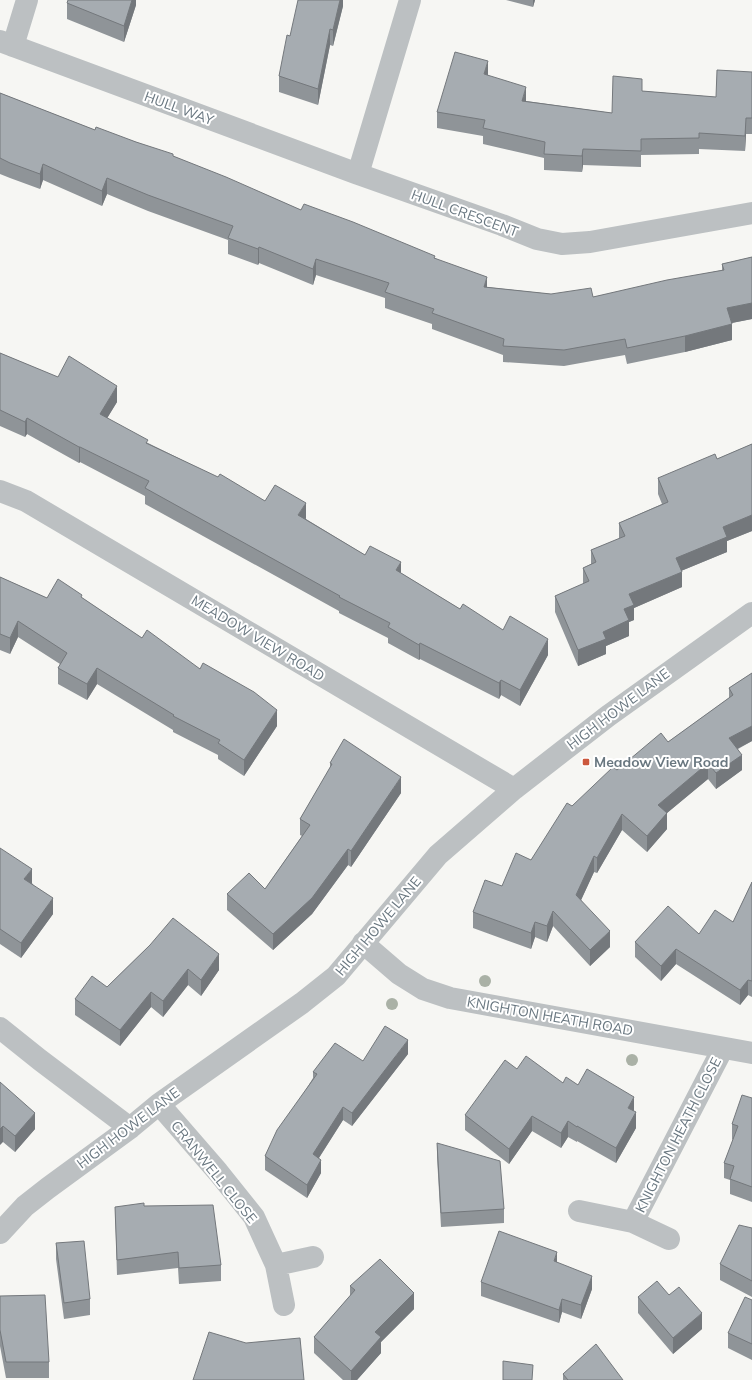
<svg xmlns="http://www.w3.org/2000/svg" width="752" height="1380" font-family="Mulish,sans-serif">
<style>
.lines{fill:none;stroke-linecap:round;stroke-linejoin:round}
.minor{stroke:#bcc0c2;stroke-width:22}
.tree{fill:#aab1a6}
.wall{fill:#8f9498}
.shaded-wall{fill:#74787c}
.building{fill:#a6acb1;stroke:#74787c}
.poi-dot{fill:#cc583d;stroke:#fff;stroke-width:1.5}
.labels{text-anchor:middle;stroke-width:4;stroke-linejoin:round;paint-order:stroke}
.street-label{font-size:14px;fill:#697780;stroke:#fff}
.poi-label{font-size:14px;font-weight:bold;fill:#697780;stroke:#fff;text-anchor:start}
</style>
<rect width="100%" height="100%" fill="#f6f6f3"/>
<g class="lines">
<!-- minor -->
<path class="minor" d="M410,0L358,174L502,225L537,239L562,244L590,242L752,213
M0,41L358,174
M13,46L27,0
M0,491L26,501L514,789
M363,943L399,974L423,989L450,998L752,1053
M0,1028L40,1060L130,1128
M159,1104L218,1172L254,1217L276,1265L284,1305
M579,1211L633,1222
M0,1233L25,1206L48,1188L130,1128L159,1104L302,1003L336,976L438,855L514,789L608,716L752,613
M669,1239L633,1222L723,1048
M276,1265L313,1257"/>
</g>
<!-- trees -->
<g class="tree">
<circle cx="485" cy="981" r="6"/>
<circle cx="392" cy="1004" r="6"/>
<circle cx="632" cy="1060" r="6"/>
</g>
<!-- wall -->
<path class="wall" d="M136,0V5L124,42L67,19V3Z
M343,0V6L333,46L330,45L318,105L279,92V76L290,36Z
M506,0H535L533,7Z
M752,72V134H746L745,151L699,149V154L641,155V167L583,165L582,172L544,170V158L483,144V136L437,128V112L488,75L526,101L612,113L642,91L716,97Z
M0,93L95,130L136,142L173,156L301,210L435,258L487,287L551,294L593,297L722,270V264L752,257V319L731,323L732,340L685,352L627,364L625,355L564,366L503,362V355L432,329V324L385,308V298L316,275L313,285L259,263L258,265L228,254V240L148,211L107,194L102,206L43,180L40,189L10,178L0,174Z
M0,353L117,402L107,418L148,443L265,501L306,518V519L365,555L401,573L460,609L503,630L548,655L520,706L501,695L499,699L420,659L419,660L388,643V638L339,613V611L145,504V496L80,462L79,463L27,434L25,437L0,426Z
M752,444V531L727,541V552L681,571L682,587L634,608V620L629,622V636L606,646V654L578,666L555,612V596L583,584V568L591,564V550L619,539V523L662,504L658,494V478L717,459Z
M0,577L47,598H82L142,638L200,669L277,726L244,776L218,759V755L173,732V730L97,684L87,700L58,684V668L60,664L18,637L10,654L0,650Z
M752,673V741L738,749L742,770L716,789L708,779L667,813V829L647,852L622,830L597,873L594,872L581,900L610,947L590,966L553,926L547,942L535,937L531,949L473,928V912L531,860L572,806L617,770L668,742L729,698V688Z
M330,763L401,793L351,867L348,865L312,914L273,950L227,910V894L265,889L302,836L300,835V819L330,768Z
M0,848L32,883L53,914L21,958L0,944Z
M752,882V997L748,995L740,1005L676,964L661,981L635,957V942L699,934L733,922Z
M150,945L219,970L201,996L188,985L163,1017L151,1007L120,1046L75,1015V999L107,987Z
M408,1054L352,1126L343,1120L319,1158L321,1173L307,1198L265,1170V1156L313,1078V1072L363,1061Z
M517,1069L563,1083L578,1085L634,1111L636,1128L616,1163L577,1141V1142L568,1137L561,1148L532,1131L509,1164L465,1130V1115Z
M0,1082L35,1129L15,1152L3,1142Z
M752,1098V1202L730,1194V1180L724,1178V1163L733,1140L732,1139V1124Z
M437,1143L504,1209V1223L441,1227L437,1157Z
M144,1206L221,1265V1281L179,1284L178,1268L117,1275L115,1207Z
M752,1228V1297L720,1280V1264Z
M56,1243L90,1299V1315L64,1319L56,1259Z
M557,1262L592,1289L581,1319L562,1312L559,1323L481,1296V1282Z
M350,1286L414,1309L381,1342V1353L357,1380H343L314,1353V1337L350,1296Z
M669,1295L702,1329L673,1354L638,1313V1297Z
M0,1296L49,1362V1378H6L0,1346Z
M752,1300V1360L728,1348V1333Z
M563,1374L623,1380H563Z"/>
<!-- shaded-wall -->
<path class="shaded-wall" d="M132,0H136V5L124,42V26Z
M340,0H343V6L333,46V30Z
M533,0H535L533,7Z
M330,29V45L318,105V89Z
M488,61V77L484,74Z
M526,87V103L522,101Z
M746,118V134L745,151V136Z
M583,149V165L582,172V156Z
M43,164V180L40,189V174Z
M107,178V194L102,206V191Z
M259,247V263L258,265V249Z
M316,259V275L313,285V269Z
M487,277V293L484,287Z
M752,303V319L727,324V308Z
M732,324V340L685,352V336Z
M117,386V402L100,430V414Z
M27,418V434L25,437V422Z
M79,447H80V462L79,463Z
M306,503V518L298,530V515Z
M752,515V531L727,541V552L676,573V558L723,527Z
M401,562V578L396,570Z
M682,572V587L634,608V620L629,622V636L606,646V654L578,666V650L603,632L629,594Z
M18,621V637L10,654V638Z
M548,639V655L520,706V690Z
M420,643V659L419,660V645Z
M97,668V684L87,700V684Z
M501,680V695L499,699V683Z
M277,710V726L244,776V760Z
M752,726V741L729,753V738Z
M742,755V770L716,789V773Z
M708,763V779L667,813V829L647,852V836L658,805Z
M401,777V793L351,867V851Z
M622,814V830L597,873V858Z
M348,849V865L312,914L273,950V934Z
M594,856V872L576,911V895Z
M32,869V885L24,879Z
M53,898V914L21,958V943Z
M553,911V926L547,942V926Z
M535,922V937L531,949V933Z
M610,931V947L590,966V950Z
M676,949V964L661,981V966Z
M219,954V970L201,996V980Z
M188,969V985L163,1017V1001Z
M748,980V995L740,1005V990Z
M151,992V1007L120,1046V1030Z
M408,1040V1054L352,1126V1113Z
M634,1097V1113L628,1108Z
M343,1107V1120L313,1167V1154Z
M636,1112V1128L616,1163V1148Z
M35,1113V1129L15,1152V1136Z
M532,1116V1131L509,1164V1149Z
M568,1121V1137L561,1148V1133Z
M3,1126V1142L0,1145V1129Z
M321,1160V1173L307,1198V1185Z
M557,1252V1266L554,1261Z
M592,1276V1289L581,1319V1305Z
M414,1293V1309L381,1342V1353L357,1380H351V1371L375,1332Z
M562,1299V1312L559,1323V1310Z
M702,1313V1329L673,1354V1338Z"/>
<!-- building -->
<path class="building" d="M68,0H132L124,26L67,3Z
M298,0H340L333,30L330,29L318,89L279,76L287,35L290,36Z
M455,52L488,61L484,74L526,87L522,101L612,113L613,76L642,79V91L716,97L717,70L752,72V118H746L745,136L699,133V138L641,139V151L583,149L582,156L544,154L545,142L483,128L485,120L437,112Z
M0,93L95,130L96,127L136,142L173,154V156L226,177L301,210L304,204L353,222L435,256L434,258L487,277L484,287L551,294L591,288L593,297L667,280L724,270L722,264L752,257V303L727,308L732,324L685,336L627,348L625,339L564,350L503,346L504,339L432,313L434,309L385,292L389,283L316,259L313,269L259,247L258,249L228,238L233,226L148,195L107,178L102,191L43,164L40,174L10,163L0,158Z
M0,353L58,377L69,356L117,386L100,414L148,440L146,443L218,477L220,474L265,501L275,485L306,503L298,515L365,555L370,546L401,562L396,570L460,609L463,604L503,630L510,616L548,639L520,690L501,680L499,683L420,643L419,645L388,627L390,623L339,597L340,596L145,488L149,481L80,447H79L27,418L25,422L0,410Z
M752,444V515L723,527L727,537L676,558L682,572L629,594L634,605L624,609L629,620L603,632L606,639L578,650L555,596L589,581L583,568L596,562L591,550L625,536L619,523L668,502L658,478L715,454L717,459Z
M0,577L47,598L58,579L82,595L81,597L142,638L147,630L200,669L203,663L254,692L277,710L244,760L218,743L220,740L173,716L174,715L97,668L87,684L58,668L67,653L18,621L10,638L0,634Z
M752,673V726L729,738L742,755L716,773L708,763L658,805L667,813L647,836L622,814L597,858L594,856L576,895L610,931L590,950L553,911L547,926L535,922L531,933L473,912L485,880L502,886L516,853L531,860L567,803L572,806L613,767L617,770L661,733L668,742L733,695L729,688Z
M344,739L401,777L351,851L348,849L312,898L273,934L227,894L249,873L265,889L310,825L300,819L332,764L330,763Z
M0,848L32,869L24,879L53,898L21,943L0,929Z
M752,882V981L748,980L740,990L676,949L661,966L635,942L668,906L699,934L715,910L733,922Z
M173,918L219,954L201,980L188,969L163,1001L151,992L120,1030L75,999L92,976L107,987L150,945Z
M385,1026L408,1040L352,1113L343,1107L313,1154L321,1160L307,1185L265,1156L277,1130L317,1074L313,1072L335,1043L363,1061Z
M526,1056L563,1083L566,1077L578,1085L587,1069L634,1097L628,1108L636,1112L616,1148L577,1126V1127L568,1121L561,1133L532,1116L509,1149L465,1115L505,1060L517,1069Z
M0,1082L35,1113L15,1136L3,1126L0,1129Z
M742,1095L752,1098V1187L730,1179L734,1166L724,1163L738,1126L732,1124Z
M437,1143L500,1161L504,1209L441,1213Z
M144,1203V1206L213,1205L221,1265L179,1268L178,1252L117,1260L115,1207Z
M739,1225L752,1228V1281L720,1264Z
M499,1231L557,1252L554,1261L592,1276L581,1305L562,1299L559,1310L481,1282Z
M84,1241L90,1299L64,1303L56,1243Z
M380,1259L414,1293L375,1332L381,1337L351,1371L314,1337L355,1290L350,1286Z
M657,1281L669,1295L679,1287L702,1313L673,1338L638,1297Z
M45,1295L49,1362H6L0,1330V1296Z
M745,1297L752,1300V1344L728,1333Z
M209,1332L246,1343L300,1338L304,1380H193Z
M596,1344L623,1380H568L563,1374Z
M503,1361L533,1365L532,1380H503Z"/>
<!-- markers -->
<rect class="poi-dot" x="582" y="758" width="8" height="8" rx="2"/>
<g class="labels">
<!-- street labels -->
<g class="street-label">
<text transform="translate(179 108) rotate(20)" y="5">HULL WAY</text>
<text transform="translate(465 213) rotate(20)" y="5">HULL CRESCENT</text>
<text transform="translate(258 638) rotate(31)" y="5">MEADOW VIEW ROAD</text>
<text transform="translate(618 709) rotate(-37)" y="5">HIGH HOWE LANE</text>
<text transform="translate(378 926) rotate(-50)" y="5">HIGH HOWE LANE</text>
<text transform="translate(550 1016) rotate(10)" y="5">KNIGHTON HEATH ROAD</text>
<text transform="translate(128 1128) rotate(-37)" y="5">HIGH HOWE LANE</text>
<text transform="translate(678 1135) rotate(-63)" y="5">KNIGHTON HEATH CLOSE</text>
<text transform="translate(214 1172) rotate(51)" y="5">CRANWELL CLOSE</text>
</g>
<!-- poi labels -->
<g class="poi-label">
<text x="594" y="767">Meadow View Road</text>
</g>
</g>
</svg>
